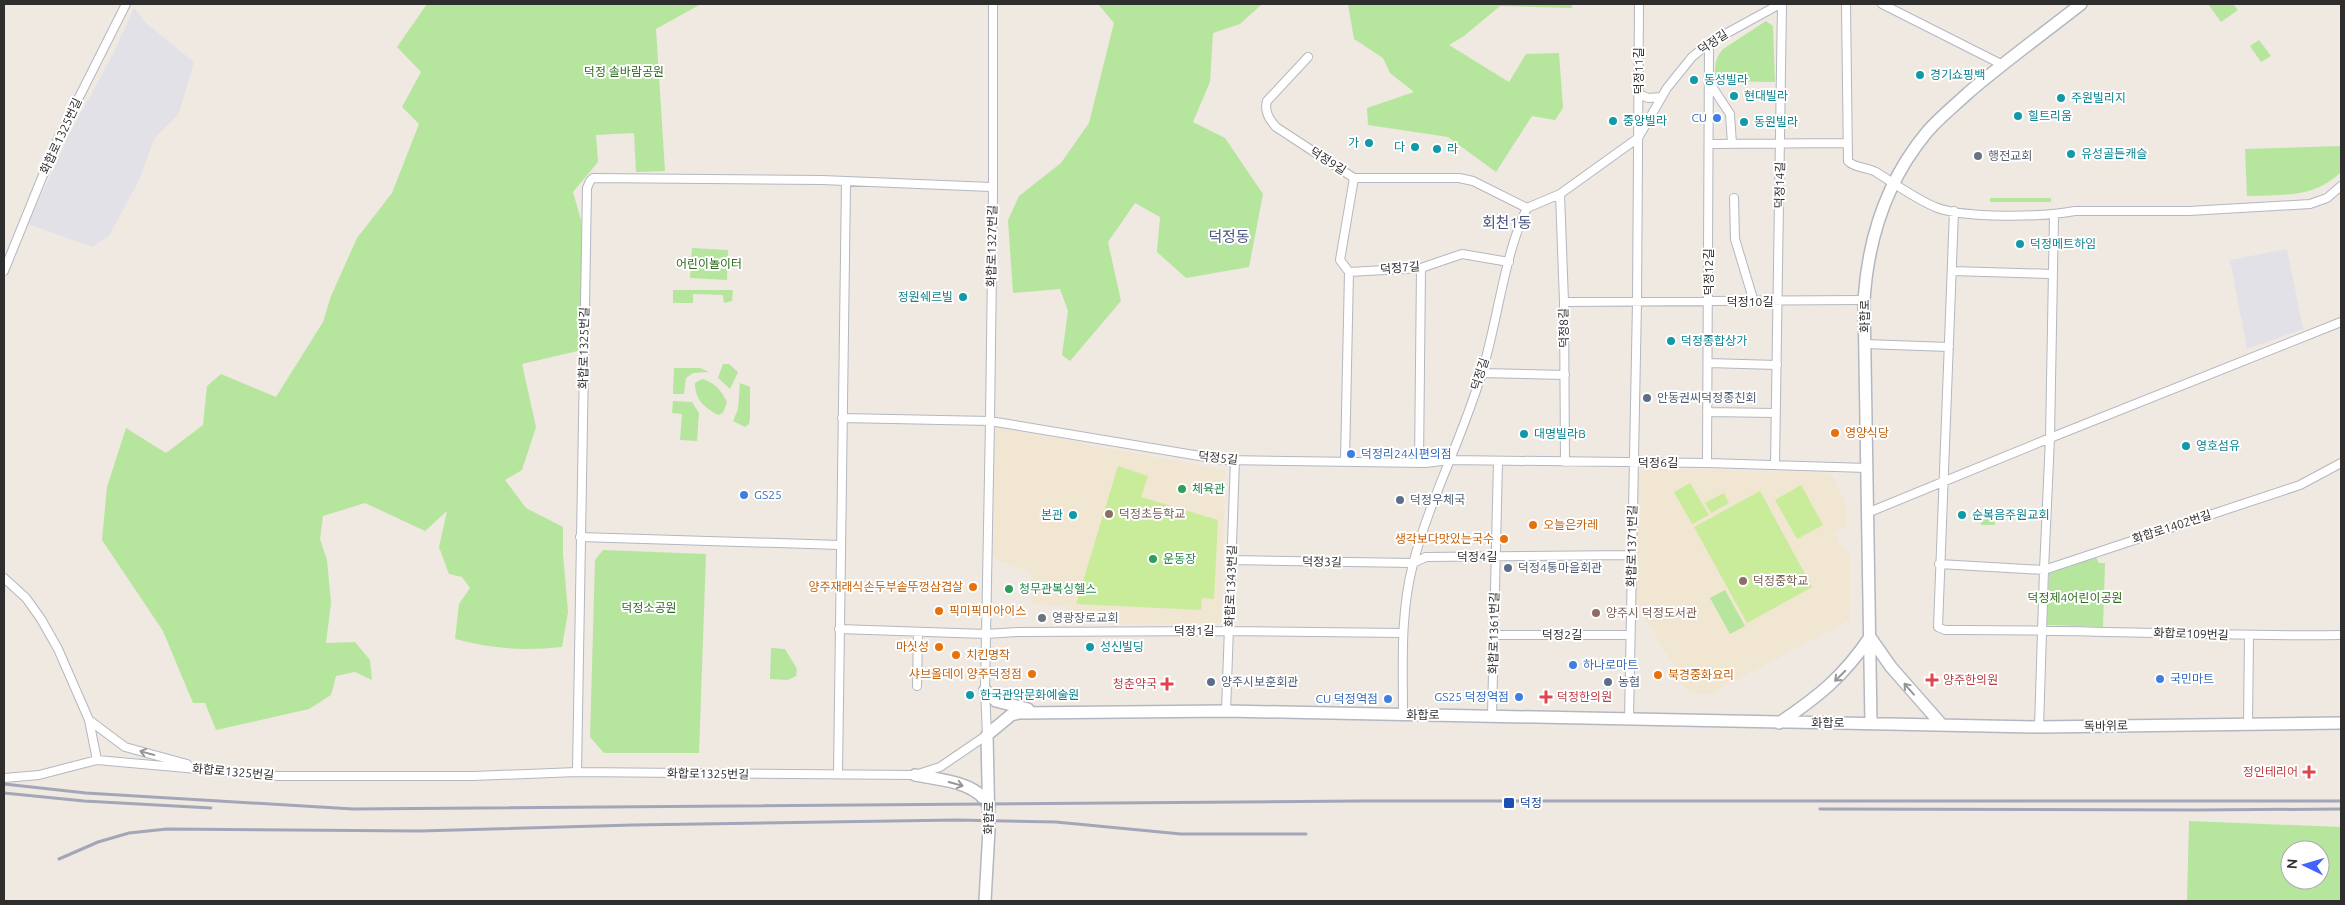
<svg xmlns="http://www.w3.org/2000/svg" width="2345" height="905" font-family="Ubuntu,'Noto Sans KR',sans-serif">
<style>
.industrial{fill:#e3e1e8}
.education{fill:#f0e6d1}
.green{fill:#b6e59e;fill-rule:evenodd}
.pitch{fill:#c9ec9a}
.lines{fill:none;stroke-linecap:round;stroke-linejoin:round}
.minor-casing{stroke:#b4b7c1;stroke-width:10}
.secondary-casing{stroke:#b4b7c1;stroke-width:14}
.minor{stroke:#fff;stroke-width:8}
.secondary{stroke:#fff;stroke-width:11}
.rail{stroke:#a3a6b8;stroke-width:3}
.oneway{stroke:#969696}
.culture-dot{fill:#0f9aa8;stroke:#fff;stroke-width:2}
.shop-dot{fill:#3f7fe0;stroke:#fff;stroke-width:2}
.worship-dot{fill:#6b7280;stroke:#fff;stroke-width:2}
.service-dot{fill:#5c6f8a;stroke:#fff;stroke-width:2}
.food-dot{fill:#e8710a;stroke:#fff;stroke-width:2}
.leisure-dot{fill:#2e9e5b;stroke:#fff;stroke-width:2}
.education-dot{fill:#8d6e63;stroke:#fff;stroke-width:2}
.health-dot{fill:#e0444e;stroke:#fff;stroke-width:2}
.transit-dot{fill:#1a4fb4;stroke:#fff;stroke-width:2}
.labels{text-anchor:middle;stroke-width:4;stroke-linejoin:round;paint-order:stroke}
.street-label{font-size:12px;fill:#2e2e2e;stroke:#fff}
.park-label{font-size:12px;fill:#2c6e1b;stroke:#fff}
.culture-label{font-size:12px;fill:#0d838f;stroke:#fff;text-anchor:start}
.shop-label{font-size:12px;fill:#366cbe;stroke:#fff;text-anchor:start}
.worship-label{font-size:12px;fill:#5b616d;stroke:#fff;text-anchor:start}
.service-label{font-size:12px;fill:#4e5e75;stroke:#fff;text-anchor:start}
.food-label{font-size:12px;fill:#c56008;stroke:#fff;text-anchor:start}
.leisure-label{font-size:12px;fill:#27864d;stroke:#fff;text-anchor:start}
.education-label{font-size:12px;fill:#785e54;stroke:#fff;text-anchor:start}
.health-label{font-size:12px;fill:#be3a42;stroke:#fff;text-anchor:start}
.transit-label{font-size:12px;fill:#164399;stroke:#fff;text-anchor:start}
.quarter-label{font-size:15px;fill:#4d5680;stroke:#fff}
</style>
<rect width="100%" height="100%" fill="#efe9e1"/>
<!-- industrial -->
<path class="industrial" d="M134,8L147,24L194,62L179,113L154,139L139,180L109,236L92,247L28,224L70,133L113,54Z
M2287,249L2303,329L2247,349L2230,260Z"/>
<!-- education -->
<path class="education" d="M995,427L1225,470L1221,623L1073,624L1068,606L1031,604V573L993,558Z
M1645,468L1831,473L1847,507V525L1835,532L1840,544L1849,554L1850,620L1707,695L1688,690L1678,682L1675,665L1670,660L1651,627L1636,609L1637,475Z"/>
<!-- green -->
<path class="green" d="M427,4H701L656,29L665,171L636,172L634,133L596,135L598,162L573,192L581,220L582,350L522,364L536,427L522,470L505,480L526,508L563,527V554L568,612L562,647C522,651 495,649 455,639L459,604L470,588L462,577L449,574L439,547L447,511L425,531L365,503L323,516L320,539L327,560L331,603L326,643L355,642L370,660L372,680L355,672L336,676L331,695L309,709L216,730L205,703H193L163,631L102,540L107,487L126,428L166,453L203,425L207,386L221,374L276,397L323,322L331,296L357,238L392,193L419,124L402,107L421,72L397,47Z
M1098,4H1262L1240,24L1213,33L1210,82L1193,122L1225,138L1263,194L1249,267L1186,278L1157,252L1160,217L1135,203L1108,242L1121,301L1070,361L1062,355L1068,311L1060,289L1013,293L1008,220L1019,196L1061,163L1089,123L1114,23Z
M1348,4H1572V8L1500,6L1464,36L1449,45L1509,82L1526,54L1559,53L1563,108L1555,120L1532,116L1496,172L1448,137L1368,125L1367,108L1414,92L1390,73L1383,58L1354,39Z
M2208,4H2233L2238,10L2221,22Z
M1766,21L1773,26L1775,82L1715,81C1715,68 1714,59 1723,49Z
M2259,40L2271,56L2261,62L2250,46Z
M2341,146V172C2313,199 2283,194 2247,196L2245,149Z
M1990,198H2051V202H1990Z
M692,248L728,250L727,280L690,278Z
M673,290H733L732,301L724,303L723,295L693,294V303H673Z
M723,364H729L738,372L730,389L718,378Z
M674,368H700L709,372L693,373L686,378L684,394H673Z
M702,379C714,382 722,391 727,402L723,413L718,415C704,407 695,400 695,383Z
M740,383L750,387V419L749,424L745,427L733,421L738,409Z
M673,401L692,402L699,413L697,441L680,440L682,414L672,413Z
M1981,513H1995V525H1981Z
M603,550L706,554L699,753H604L590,737L595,560Z
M2096,557L2099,563H2105L2103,627L2047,625L2049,573Z
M1725,590L1745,626L1730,634L1710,598Z
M771,648L785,649L797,669L796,676L788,680L770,679Z
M2189,821L2341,827V901H2187ZM2290,850H2320V880H2290Z"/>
<!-- pitch -->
<path class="pitch" d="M1118,466L1148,476L1141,497L1218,520L1214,599L1202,598L1201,610L1076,604Z
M1690,483L1709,515L1692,524L1674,492Z
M1801,485L1823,525L1797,539L1775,500Z
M1760,491L1812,587L1747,623L1694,527Z
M1724,493L1729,503L1711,513L1705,503Z"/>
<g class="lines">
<!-- minor casing -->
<g class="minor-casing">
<path id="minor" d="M1846,4L1848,161C1854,168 1867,167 1876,172C1895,184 1914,198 1935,207C1965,219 2043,217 2075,211H2189L2310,204L2327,198L2341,186
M1882,4L2003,65
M1308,57L1267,101C1264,111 1269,119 1276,127L1354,178H1459L1473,181L1527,208
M1709,82L1730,114L1732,144
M1639,94L1648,98L1661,97
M1709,144L1847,143
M993,191V4
M1560,194L1564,302L1565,462
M1734,198L1735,239L1754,302
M1954,211L1938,627L1945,630C2077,629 2209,637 2341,635
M2054,215L2050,438L2341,322
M4,271L56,143L126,4
M1952,271L2053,274
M1349,272L1421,268L1462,254L1509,262
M1564,302L1864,300
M1865,344L1949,347
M1708,363L1777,365
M1482,373L1565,375
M1707,412L1776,413
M1345,461L1349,272L1340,260L1354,178
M1419,463L1421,268
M1707,463L1709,43
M1775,465L1782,4
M1867,513L2050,438L2044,570L2300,485L2341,463
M580,537L840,545
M1232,560L1413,563L1426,557L1632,555
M1939,564L2044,570L2039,727
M4,578L26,598L41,619L58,649L89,720L97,760L277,776H473L577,772L915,775L940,767L987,735L985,690L990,421L842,418
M839,629L986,634L1017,632L1230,631L1402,633
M1494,635H1630
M917,686L918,632
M1226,711L1235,460
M1403,715C1403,664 1400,614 1413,564C1430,498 1463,437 1482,372C1498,320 1504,255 1527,208L1560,194L1638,138L1667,88L1692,57L1709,43L1780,4
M1492,716L1498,461
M1629,719L1637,302L1639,4
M89,720L125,747L187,764
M2248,724L2249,636
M577,772L587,188L590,181L593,178L822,180L991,187L993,191L990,421L1224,460L1426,463L1449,460L1707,463L1867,468
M838,774L846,182
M4,778L39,775L97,760"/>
</g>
<!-- secondary casing -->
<g class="secondary-casing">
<path id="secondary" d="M1870,637L1891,667L1942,725
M985,690L996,701L1028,709
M1779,723C1818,697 1844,676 1870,637
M1871,723L1864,300C1868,239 1887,180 1927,132C1939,118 1954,106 1968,93C2004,62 2043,34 2081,4
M915,775C939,780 978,781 989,807
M985,901L989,829L987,735L1011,715L1019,713L1226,711L2039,727L2341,723"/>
</g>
<!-- minor -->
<use href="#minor" class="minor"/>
<!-- secondary -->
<use href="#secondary" class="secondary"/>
<!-- rail -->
<path class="rail" d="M4,784L86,793L353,809L1360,801H2341
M4,793L84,801L211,808
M1820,809L2198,810L2341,809
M59,859L98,842L129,833L167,829L420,831L633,825L956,820L1056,822L1181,834H1306"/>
</g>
<!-- one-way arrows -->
<defs><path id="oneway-shaft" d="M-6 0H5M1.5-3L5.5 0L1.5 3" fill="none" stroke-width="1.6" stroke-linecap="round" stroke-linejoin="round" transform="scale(1.25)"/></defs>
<g class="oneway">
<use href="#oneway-shaft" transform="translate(1840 676) rotate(135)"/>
<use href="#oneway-shaft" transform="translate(1909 689) rotate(-131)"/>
<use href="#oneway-shaft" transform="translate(147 753) rotate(-165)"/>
<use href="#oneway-shaft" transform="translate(956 784) rotate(15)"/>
</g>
<!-- markers -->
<g class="culture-dot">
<circle cx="1920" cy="75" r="5"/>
<circle cx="1694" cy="80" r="5"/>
<circle cx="1734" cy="96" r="5"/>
<circle cx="2061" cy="98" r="5"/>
<circle cx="2018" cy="116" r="5"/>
<circle cx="1613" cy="121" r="5"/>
<circle cx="1744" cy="122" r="5"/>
<circle cx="1369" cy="143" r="5"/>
<circle cx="1415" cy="147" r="5"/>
<circle cx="1437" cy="149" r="5"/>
<circle cx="2071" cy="154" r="5"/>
<circle cx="2020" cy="244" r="5"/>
<circle cx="963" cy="297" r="5"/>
<circle cx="1671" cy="341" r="5"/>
<circle cx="1524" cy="434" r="5"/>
<circle cx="2186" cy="446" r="5"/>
<circle cx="1073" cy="515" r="5"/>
<circle cx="1962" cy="515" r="5"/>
<circle cx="1090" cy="647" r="5"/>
<circle cx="970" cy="695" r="5"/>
</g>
<g class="shop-dot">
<circle cx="1717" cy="118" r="5"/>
<circle cx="1351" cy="454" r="5"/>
<circle cx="744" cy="495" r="5"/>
<circle cx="1573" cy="665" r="5"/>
<circle cx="2160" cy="679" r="5"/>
<circle cx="1519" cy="697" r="5"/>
<circle cx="1388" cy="699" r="5"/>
</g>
<g class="worship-dot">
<circle cx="1978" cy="156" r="5"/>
<circle cx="1042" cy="618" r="5"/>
</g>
<g class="service-dot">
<circle cx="1647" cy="398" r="5"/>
<circle cx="1400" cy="500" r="5"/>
<circle cx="1508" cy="568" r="5"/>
<circle cx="1211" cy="682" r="5"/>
<circle cx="1608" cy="682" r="5"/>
</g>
<g class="food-dot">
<circle cx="1835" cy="433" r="5"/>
<circle cx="1533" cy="525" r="5"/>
<circle cx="1504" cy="539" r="5"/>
<circle cx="973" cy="587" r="5"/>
<circle cx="939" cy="611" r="5"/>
<circle cx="939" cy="647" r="5"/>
<circle cx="956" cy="655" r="5"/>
<circle cx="1032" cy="674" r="5"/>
<circle cx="1658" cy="675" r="5"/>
</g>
<g class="leisure-dot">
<circle cx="1182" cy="489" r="5"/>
<circle cx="1153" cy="559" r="5"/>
<circle cx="1009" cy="589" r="5"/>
</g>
<g class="education-dot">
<circle cx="1109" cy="514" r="5"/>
<circle cx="1743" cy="581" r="5"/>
<circle cx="1596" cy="613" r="5"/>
</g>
<g class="health-dot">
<path d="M1929.5 672.5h5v5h5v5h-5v5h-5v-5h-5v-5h5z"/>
<path d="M1164.5 676.5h5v5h5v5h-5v5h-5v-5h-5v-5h5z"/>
<path d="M1543.5 689.5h5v5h5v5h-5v5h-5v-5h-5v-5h5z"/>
<path d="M2306.5 764.5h5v5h5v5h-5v5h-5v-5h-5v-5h5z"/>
</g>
<rect class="transit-dot" x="1503" y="797" width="12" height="12" rx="2.5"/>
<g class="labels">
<!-- street labels -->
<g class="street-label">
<text transform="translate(1713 42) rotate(-34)" y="4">덕정길</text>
<text transform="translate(1639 71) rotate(-90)" y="4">덕정11길</text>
<text transform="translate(61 136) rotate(-65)" y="4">화합로1325번길</text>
<text transform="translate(1328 161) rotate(33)" y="4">덕정9길</text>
<text transform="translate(1780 185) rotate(-89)" y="4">덕정14길</text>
<text transform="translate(992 246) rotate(-89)" y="4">화합로1327번길</text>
<text transform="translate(1400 268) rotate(-5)" y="4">덕정7길</text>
<text transform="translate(1709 272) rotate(-90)" y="4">덕정12길</text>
<text x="1750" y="306">덕정10길</text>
<text transform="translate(1865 316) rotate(-90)" y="4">화합로</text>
<text transform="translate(1564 328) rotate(-91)" y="4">덕정8길</text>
<text transform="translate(584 348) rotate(-89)" y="4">화합로1325번길</text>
<text transform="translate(1480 374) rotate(-72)" y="4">덕정길</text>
<text transform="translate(1218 458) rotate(6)" y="4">덕정5길</text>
<text x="1658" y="467">덕정6길</text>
<text transform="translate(2172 527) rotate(-18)" y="4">화합로1402번길</text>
<text transform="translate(1632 546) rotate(-89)" y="4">화합로1371번길</text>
<text x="1477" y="561">덕정4길</text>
<text transform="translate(1322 562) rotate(1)" y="4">덕정3길</text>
<text transform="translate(1231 586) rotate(-88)" y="4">화합로1343번길</text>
<text x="1194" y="635">덕정1길</text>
<text transform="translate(1494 633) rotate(-89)" y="4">화합로1361번길</text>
<text transform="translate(2191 634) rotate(2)" y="4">화합로109번길</text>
<text x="1562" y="639">덕정2길</text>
<text x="1423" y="719">화합로</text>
<text x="1828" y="727">화합로</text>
<text transform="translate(2106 726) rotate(-1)" y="4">독바위로</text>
<text transform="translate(233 772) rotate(5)" y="4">화합로1325번길</text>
<text transform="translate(708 774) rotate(1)" y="4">화합로1325번길</text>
<text transform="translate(989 818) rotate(-89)" y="4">화합로</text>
</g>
<!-- park labels -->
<g class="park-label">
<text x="624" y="76">덕정 솔바람공원</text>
<text x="709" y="268">어린이놀이터</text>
<text x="2075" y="602">덕정제4어린이공원</text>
<text x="649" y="612">덕정소공원</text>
</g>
<!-- culture labels -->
<g class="culture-label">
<text x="1930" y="79">경기쇼핑백</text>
<text x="1704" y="84">동성빌라</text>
<text x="1744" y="100">현대빌라</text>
<text x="2071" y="102">주원빌리지</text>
<text x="2028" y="120">힐트리움</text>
<text x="1623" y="125">중앙빌라</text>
<text x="1754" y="126">동원빌라</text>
<text x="1359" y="147" text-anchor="end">가</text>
<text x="1405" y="151" text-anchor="end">다</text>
<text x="1447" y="153">라</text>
<text x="2081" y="158">유성골든캐슬</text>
<text x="2030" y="248">덕정메트하임</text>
<text x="953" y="301" text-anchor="end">정원쉐르빌</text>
<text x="1681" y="345">덕정종합상가</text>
<text x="1534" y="438">대명빌라B</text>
<text x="2196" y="450">영호섬유</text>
<text x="1063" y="519" text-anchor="end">본관</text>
<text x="1972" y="519">순복음주원교회</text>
<text x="1100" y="651">성신빌딩</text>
<text x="980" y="699">한국관악문화예술원</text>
</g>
<!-- shop labels -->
<g class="shop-label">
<text x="1707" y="122" text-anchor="end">CU</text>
<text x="1361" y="458">덕정리24시편의점</text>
<text x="754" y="499">GS25</text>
<text x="1583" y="669">하나로마트</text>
<text x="2170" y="683">국민마트</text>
<text x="1509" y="701" text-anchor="end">GS25 덕정역점</text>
<text x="1378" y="703" text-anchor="end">CU 덕정역점</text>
</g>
<!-- worship labels -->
<g class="worship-label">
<text x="1988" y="160">행전교회</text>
<text x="1052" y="622">영광장로교회</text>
</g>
<!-- service labels -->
<g class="service-label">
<text x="1657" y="402">안동권씨덕정종친회</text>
<text x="1410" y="504">덕정우체국</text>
<text x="1518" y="572">덕정4통마을회관</text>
<text x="1221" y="686">양주시보훈회관</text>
<text x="1618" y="686">농협</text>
</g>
<!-- food labels -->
<g class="food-label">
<text x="1845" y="437">영양식당</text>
<text x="1543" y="529">오늘은카레</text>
<text x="1494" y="543" text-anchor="end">생각보다맛있는국수</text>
<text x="963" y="591" text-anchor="end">양주재래식손두부솥뚜껑삼겹살</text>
<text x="949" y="615">픽미픽미아이스</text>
<text x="929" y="651" text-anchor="end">마싯성</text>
<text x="966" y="659">치킨명작</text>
<text x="1022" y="678" text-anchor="end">샤브올데이 양주덕정점</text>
<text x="1668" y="679">북경중화요리</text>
</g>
<!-- leisure labels -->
<g class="leisure-label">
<text x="1192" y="493">체육관</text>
<text x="1163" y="563">운동장</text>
<text x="1019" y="593">청무관복싱헬스</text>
</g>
<!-- education labels -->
<g class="education-label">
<text x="1119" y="518">덕정초등학교</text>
<text x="1753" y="585">덕정중학교</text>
<text x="1606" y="617">양주시 덕정도서관</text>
</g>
<!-- health labels -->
<g class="health-label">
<text x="1943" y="684">양주한의원</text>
<text x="1157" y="688" text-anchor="end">청춘약국</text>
<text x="1557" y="701">덕정한의원</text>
<text x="2298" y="776" text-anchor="end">정인테리어</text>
</g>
<!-- transit labels -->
<g class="transit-label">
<text x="1520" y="807">덕정</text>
</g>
<!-- quarter labels -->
<g class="quarter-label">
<text x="1507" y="228">회천1동</text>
<text x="1229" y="242">덕정동</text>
</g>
</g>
<!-- border -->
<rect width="2345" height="905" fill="none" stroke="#2e2e2e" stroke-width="10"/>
<!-- north arrow -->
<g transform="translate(2305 865) rotate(275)"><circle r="24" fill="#ffffff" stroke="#ababab"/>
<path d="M0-4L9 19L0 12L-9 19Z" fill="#4264fb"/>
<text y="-8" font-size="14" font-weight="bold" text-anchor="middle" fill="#2e2e2e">N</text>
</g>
</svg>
